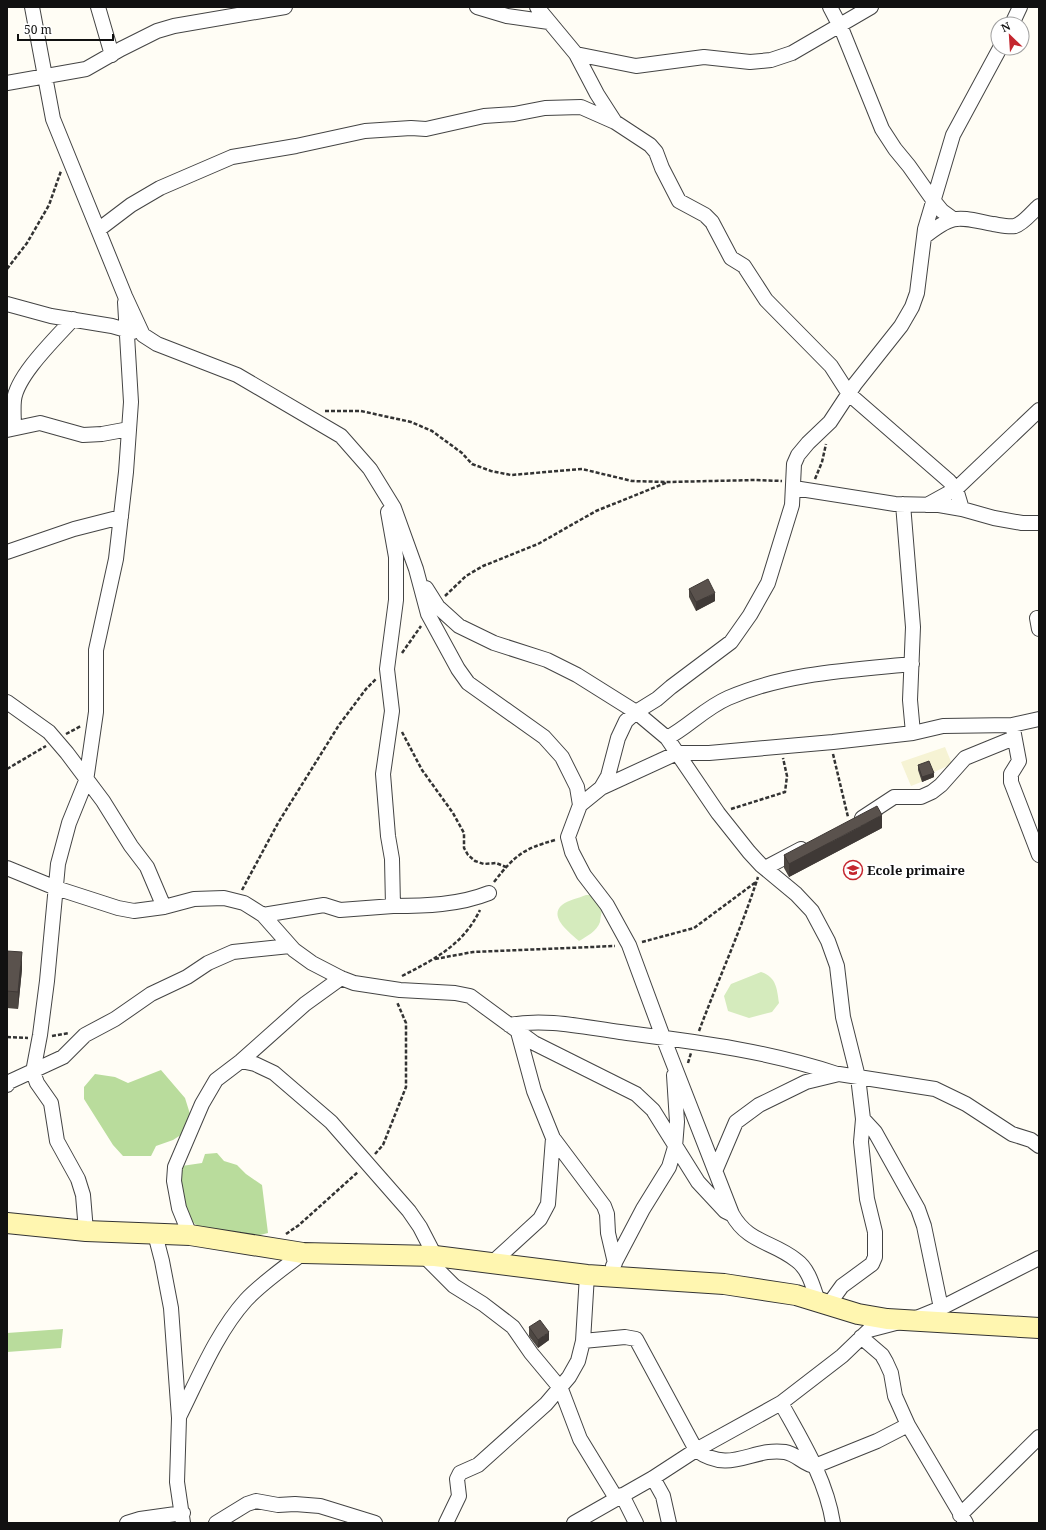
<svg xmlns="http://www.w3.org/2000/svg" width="1046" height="1530" font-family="'Noto Serif',serif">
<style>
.farmland{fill:#f6f3d4}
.green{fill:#d5ebbd}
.forest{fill:#b9dc9c}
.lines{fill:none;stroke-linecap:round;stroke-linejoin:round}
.street-casing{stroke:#444;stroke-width:16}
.secondary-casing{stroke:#333;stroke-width:22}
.path{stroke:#333;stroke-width:2.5;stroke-dasharray:4 2;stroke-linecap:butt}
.street{stroke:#fff;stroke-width:14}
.secondary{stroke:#fff6b0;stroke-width:20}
.wall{fill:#4d4742}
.shaded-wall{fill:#3f3936}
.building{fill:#5a524d;stroke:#3f3936}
.labels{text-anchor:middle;stroke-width:4;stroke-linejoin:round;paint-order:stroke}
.poi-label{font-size:13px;font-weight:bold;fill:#111;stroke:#fff;text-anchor:start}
</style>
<rect width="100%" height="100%" fill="#fffdf5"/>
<!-- farmland -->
<path class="farmland" d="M945,747L952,764L932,773L934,777L911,786L901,762Z"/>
<!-- green -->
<path class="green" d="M586,895H597L604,906C601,912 601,916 600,922C597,931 586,937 579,941C570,933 548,917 562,905C568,900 579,898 586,895Z
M761,972C776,977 777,988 779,1003L772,1012L749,1018L728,1011L724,996L731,984Z"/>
<!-- forest -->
<path class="forest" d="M161,1070L185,1098L190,1114L187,1131L173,1140L156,1146L151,1156H123L113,1145L84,1099V1087L95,1074L115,1077L128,1083Z
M217,1153L224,1161L237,1165L246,1174L262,1185L268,1233L256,1236L199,1227L191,1221L180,1202L175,1167L202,1163L205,1154Z
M63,1329L61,1348L7,1352V1333Z"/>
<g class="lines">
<!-- street casing -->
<g class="street-casing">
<path id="street" d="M32,7L53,119L125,296L143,335L157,344L237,375L341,436L370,469L394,508L416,569L428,614L458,669L468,683L544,737L562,757L577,787L580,805L568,837L572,852L584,875L607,905L629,945L663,1037L732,1214C748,1243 772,1241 796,1260C809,1269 813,1287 818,1301
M98,7L112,55
M477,7L507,16L549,22
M537,7L576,54L597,94L615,122L650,145L656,152L662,168L679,201L705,215L712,222L731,258L744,266L766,300L831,366L849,394L949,481L956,489L962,509
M830,7L842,30L882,129L895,149L909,166L933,200L942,211L953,219
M1012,24L1020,7
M576,54L636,66L704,57L750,62L771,60L792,53L871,7
M7,83L86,69L121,49L157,31L174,26L285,7
M98,230L131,205L160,188L232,157L296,146L365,131L411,128L426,129L484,116L514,114L545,108L581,107L615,122
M924,237C954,213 957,217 993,224C1000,225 1008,227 1015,226C1024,223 1032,212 1039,206
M7,304L51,316L112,326L133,332
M14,428C14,419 13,409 14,400C17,375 56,338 73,319
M7,430L40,423L83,435L102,434L129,429
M794,488L895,504L939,505L962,509L994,518L1022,523H1039
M903,504L913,627L910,700L913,733
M927,505L956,489L1039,410
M388,512L396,557V600L387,669L392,711L383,774L388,836L392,859L393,906C425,906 459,905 489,893
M7,552L74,529L121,517
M426,588L438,607L459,626L494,643L547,660L577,675L636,712L667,738L718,813L749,852L761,865L796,894L812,911L828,941L837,966L843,1017L858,1077L863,1119L875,1132L918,1209L924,1226L941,1308
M1037,618L1039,629
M7,702L49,732L67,753L103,801L131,846L147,867L164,907
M1013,729L1019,761L1011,774V782L1039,855
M667,738C688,727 705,708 728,698C785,673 850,670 912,664
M601,788L677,753H709L833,742L913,733L943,726L1012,725L1039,719
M580,805L601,788L608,776L618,738L626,721L636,712L657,699L671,687L731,642L750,615L768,583L792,505L794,464L798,455L808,443L830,422L855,384L901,326L912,307L917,293L925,229L953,135L1000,48
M862,818L894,797H921L932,792L941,785L965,758L1014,738
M7,868L56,888L118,908L134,911L164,907L194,899L224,898L244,903L263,915L294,950L312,963L341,978L354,983L400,990L455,993L470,996L534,1043L636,1094L653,1110L698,1182L725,1211L731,1214
M765,868L801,849
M263,915L324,905L340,910L393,906
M509,1025C546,1018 583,1027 620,1032C696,1042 764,1050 837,1074
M518,1032L534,1091L553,1138L604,1206L607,1214L608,1233L615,1263
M241,1061L255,1064L274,1073L331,1122L409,1211L420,1227L435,1256
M7,1085L9,1082L63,1057L85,1035L115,1019L151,994L187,977L208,963L233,952L290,946
M716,1169L736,1122L759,1105L806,1082L839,1074L935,1089L966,1104L1012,1134L1031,1140L1039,1146
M86,1231L83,1195L78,1179L57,1141L51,1103L37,1083L33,1072L40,1035L47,981L58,864L69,823L86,781L96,712V650L116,559L126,472L131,402L125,302
M155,1234L162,1261L171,1308L179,1418L177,1482L183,1523
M190,1235L179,1208L174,1181L175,1167L202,1104L216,1080L241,1061L305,1004L341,978
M423,1255L454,1286L483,1304L513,1327L531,1353L561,1389L580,1439L616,1498
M492,1263L540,1219L548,1204L553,1138
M613,1266L643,1209L669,1167L675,1147L677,1122L674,1075
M829,1304L842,1286L872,1264L875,1257V1232L867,1199L861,1142L863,1119
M861,1337L882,1355L886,1362L891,1373L895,1396L908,1425L966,1523
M583,1341L625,1337L636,1339L696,1450C731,1475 752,1447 785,1452C797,1454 804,1465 815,1466L877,1441L908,1425
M781,1403C802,1441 826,1479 833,1523
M179,1417C198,1379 217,1332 246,1300C263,1282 284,1268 303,1253
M653,1478L663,1496L669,1523
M622,1495L636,1523
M960,1515L1039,1437
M127,1523L140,1519L183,1513
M216,1523L247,1504L256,1501L278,1505L295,1504L320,1506L375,1523
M446,1523L459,1496L457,1479L460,1473L478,1465L546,1404L569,1377L578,1361L583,1341L587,1275
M574,1523L653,1478L696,1450L781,1403L842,1356L869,1330L919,1317L941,1308L1039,1258"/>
</g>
<!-- secondary casing -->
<g class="secondary-casing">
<path id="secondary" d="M7,1223L86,1231L190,1235L303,1253L435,1256L587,1275L724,1284L796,1295L858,1314L887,1319L1039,1328"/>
</g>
<!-- path -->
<path class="path" d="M7,269L27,243L49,205L61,171
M325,411H361L411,422L432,431L462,453L472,464L491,471L511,475L582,469L632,481L668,482L756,480L782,481
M815,479L822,462L826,444
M445,596L466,576L483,566L538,544L596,511L668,482
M402,653L421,626
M402,732L422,770L453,813L464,833V848L468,855L475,861L484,864L496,863L506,867
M66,734L81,726
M833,754L848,817
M7,769L46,746
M731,809L785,792L787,776L783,758
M494,882C515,855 523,849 555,840
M242,890L278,823L339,725L366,689L376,679
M642,942L694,928L756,882
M435,959L473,952L615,946
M402,976C435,959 463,945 480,910
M699,1031C718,980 741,930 758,877
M52,1036L69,1033
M7,1037L28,1038
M688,1063L691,1053
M375,1154L383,1145L406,1087V1023L397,1002
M286,1234L299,1225L358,1172"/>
<!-- street -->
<use href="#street" class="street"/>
<!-- secondary -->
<use href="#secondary" class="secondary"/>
</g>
<!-- wall -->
<path class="wall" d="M689,589L715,601L696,611L689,597Z
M918,765L934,777L922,782L918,770Z
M882,828L789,877L784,868V855Z
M7,951L22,969L18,1009L7,1008Z
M529,1327L549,1340L538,1348L529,1336Z"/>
<!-- shaded-wall -->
<path class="shaded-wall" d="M715,593V601L696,611V602Z
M934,773V777L922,782V777Z
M882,815V828L789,877V864Z
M22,952V969L18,1009V992Z
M549,1332V1340L538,1348V1340Z"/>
<!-- building -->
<path class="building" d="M708,579L715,593L696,602L689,589Z
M929,761L934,773L922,777L918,765Z
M877,806L882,815L789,864L784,855Z
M7,951L22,952L18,992L7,991Z
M540,1320L549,1332L538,1340L529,1327Z"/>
<!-- icons -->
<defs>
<g id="school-ring" transform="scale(1)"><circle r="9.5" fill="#fff" stroke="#c4262e" stroke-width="1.5"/><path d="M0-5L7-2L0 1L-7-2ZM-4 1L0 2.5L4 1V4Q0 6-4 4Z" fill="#c4262e"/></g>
</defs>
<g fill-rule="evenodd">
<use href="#school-ring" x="853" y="870"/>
</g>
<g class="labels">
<!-- poi labels -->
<g class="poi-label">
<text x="867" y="875">Ecole primaire</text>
</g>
</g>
<!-- border -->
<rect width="1046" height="1530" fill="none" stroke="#111111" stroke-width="16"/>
<!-- north arrow -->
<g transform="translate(1010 36) rotate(335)"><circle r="19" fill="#ffffff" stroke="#a0a0a0"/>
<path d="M0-3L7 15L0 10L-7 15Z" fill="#c4262e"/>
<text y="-6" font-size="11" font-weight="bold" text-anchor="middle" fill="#111111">N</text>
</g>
<!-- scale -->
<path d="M18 34v6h95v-6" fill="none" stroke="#111111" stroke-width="2"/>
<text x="24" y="34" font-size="12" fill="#111111" stroke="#ffffff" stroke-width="3" paint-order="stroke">50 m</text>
</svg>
